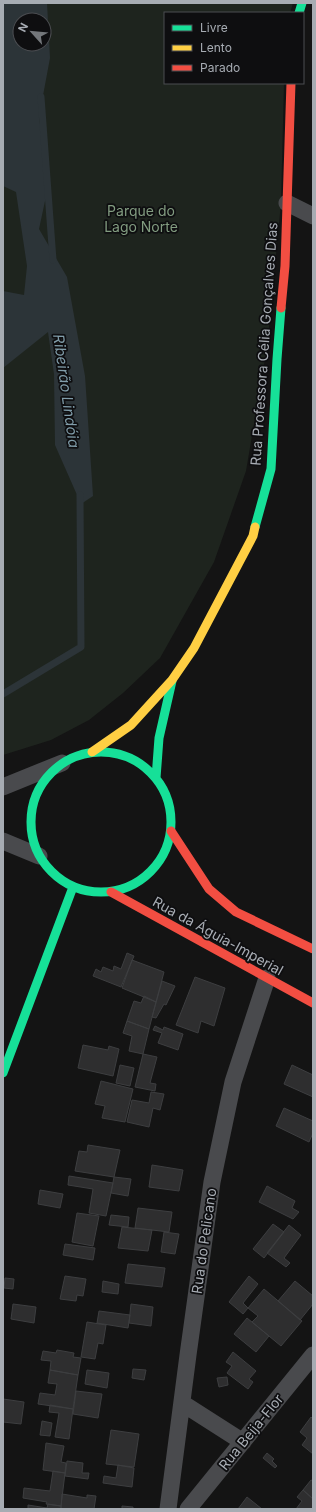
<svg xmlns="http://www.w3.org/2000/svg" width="316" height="1512" font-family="Inter,sans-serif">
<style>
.green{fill:#1e241e;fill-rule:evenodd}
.water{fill:#2c3438;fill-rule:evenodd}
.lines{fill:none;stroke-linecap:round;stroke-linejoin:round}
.stream{stroke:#2c3438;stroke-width:7}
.building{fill:#2e2e2f;stroke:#3d3e40}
.street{stroke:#494a4d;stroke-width:17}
.fast{stroke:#16e098;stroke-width:9}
.slow{stroke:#ffcf43;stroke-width:9}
.jam{stroke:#f24e42;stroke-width:9}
.labels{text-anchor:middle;stroke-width:3.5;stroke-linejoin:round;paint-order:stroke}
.park-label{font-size:14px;fill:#829c80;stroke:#0e0e10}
.street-label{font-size:14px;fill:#a7acb3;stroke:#0e0e10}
.water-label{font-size:15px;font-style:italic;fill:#819daa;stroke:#0e0e10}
</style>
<rect width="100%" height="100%" fill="#141414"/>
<!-- green -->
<path class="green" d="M3,3H293L290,13H165V83H284L281,203L267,347L246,471L214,562L160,658L123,693L89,720L51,740L3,755ZM20,20H44V44H20Z"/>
<!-- water -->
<path class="water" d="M3,3H47L50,58L39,117L48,187L39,229L67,277L85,376L93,496L81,504L55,445L54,374L48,332L3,368V291L24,295L27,266L16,192L3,186ZM20,20H44V44H20Z"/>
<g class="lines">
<!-- stream -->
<path class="stream" d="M41,97L53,260
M3,694L81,647L80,495"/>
</g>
<!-- building -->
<path class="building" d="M127,953L134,956L121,987L93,976L96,969L101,972L103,967L113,971L114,966L121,969Z
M132,960L164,972L156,1002L122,988Z
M195,977L225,988L214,1026L201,1021L198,1033L176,1025Z
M162,981L175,986L166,1005L164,1004L156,1018L152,1017Z
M144,996L156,1002L149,1029L127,1021L134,1001L141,1003Z
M127,1021L149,1029L143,1054L129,1051L132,1036L123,1033Z
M155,1026L163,1030L164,1027L183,1034L178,1050L158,1043L162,1033L153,1030Z
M83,1045L108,1050L109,1046L119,1049L113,1076L78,1068Z
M143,1054L157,1057L150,1083L156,1084L155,1091L135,1087Z
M120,1065L134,1068L130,1086L116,1083Z
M292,1065L313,1075V1097L284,1084Z
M101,1081L133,1089L125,1122L102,1118L105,1106L95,1104Z
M151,1092L164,1094L160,1110L153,1108L149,1127L127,1122L132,1100L149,1103Z
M284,1108L313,1121V1133L309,1142L276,1126Z
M88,1145L120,1150L114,1177L75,1171L79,1151L87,1152Z
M152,1165L183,1170L179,1191L149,1187Z
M69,1176L113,1183L106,1216L89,1213L93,1189L68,1185Z
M114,1177L131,1179L128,1196L111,1193Z
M267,1186L295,1201L292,1208L299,1212L293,1219L259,1202Z
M40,1190L63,1194L60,1208L38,1204Z
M138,1208L172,1212L169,1232L135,1228Z
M77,1213L99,1216L93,1246L72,1242Z
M111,1215L129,1217L128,1227L109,1225Z
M273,1224L284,1232L264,1258L253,1249Z
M289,1225L301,1235L284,1258L290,1263L286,1267L267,1253Z
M122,1227L152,1230L148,1251L118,1248Z
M164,1232L179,1234L175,1254L161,1252Z
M65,1244L95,1248L93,1260L63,1255Z
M128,1264L165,1268L162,1287L125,1283Z
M65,1276L86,1279L83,1296L77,1295L76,1301L60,1299Z
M249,1276L258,1284L243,1303L248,1308L243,1314L229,1302Z
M5,1278L14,1279L13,1289L4,1288Z
M103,1281L119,1284L118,1294L102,1292Z
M295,1281L313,1296V1304L300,1320L278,1301Z
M264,1289L302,1321L281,1346L252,1322L258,1316L248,1308Z
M13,1304L36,1307L34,1323L11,1319Z
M131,1304L153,1307L151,1326L129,1323Z
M99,1311L130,1315L128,1328L97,1323Z
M247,1318L269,1336L256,1352L234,1334Z
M87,1322L106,1325L103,1344L98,1343L95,1359L81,1357Z
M57,1350L74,1353L73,1357L81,1358L78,1375L50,1370L51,1361L41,1360L43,1351L56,1353Z
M233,1352L256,1371L249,1379L253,1382L248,1389L227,1373L232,1366L226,1362Z
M133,1369L146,1370L144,1380L132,1378Z
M50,1370L78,1375L73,1409L38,1404L40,1393L55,1395L57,1384L48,1383Z
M87,1370L109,1373L107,1388L85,1384Z
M227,1377L228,1385L219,1387L217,1378Z
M76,1391L102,1394L98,1418L73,1414Z
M3,1399L24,1402L21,1424L3,1422Z
M50,1405L73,1409L69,1439L55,1437L59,1413L49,1412Z
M311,1417L313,1419V1454L302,1445L307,1438L300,1432Z
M42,1421L52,1423L50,1436L40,1435Z
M111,1430L139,1434L134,1467L106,1464Z
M46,1443L64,1446L61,1462L66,1463L65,1473L43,1470Z
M267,1453L274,1459L272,1461L277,1466L275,1468L263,1458Z
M67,1461L83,1463L82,1473H89L88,1479L65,1476Z
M118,1465L134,1468L132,1487L103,1483L104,1476L116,1478Z
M53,1471L65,1473L61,1506L46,1504L47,1502L23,1498L24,1488L50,1491Z
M311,1480L313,1481V1499L303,1490Z
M303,1490L313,1499V1509H296L302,1501L297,1497Z
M62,1494L87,1498V1495L96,1496L94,1509H61Z
M247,1497L262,1509H238Z
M48,1504L61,1506V1509H28V1505L47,1508Z
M122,1506L133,1507V1509H122Z"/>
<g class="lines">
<!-- street -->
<path class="street" d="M287,203L313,216
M3,787L62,763
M3,841L39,856
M182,1403L243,1442
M168,1509L188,1355L212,1182L233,1082L267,978
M188,1509L313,1355"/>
<!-- fast -->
<path class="fast" d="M299,13L302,3
M255,527L271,469L277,359L281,308
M31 822a70 70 0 1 1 140 0a70 70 0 1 1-140 0Z
M156,778L159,738L172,681
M3,1073L73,887"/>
<!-- slow -->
<path class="slow" d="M92,752L131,725L172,680L194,648L253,536L255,527"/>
<!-- jam -->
<path class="jam" d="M281,308L285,266L291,83
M171,831L209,889L236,912L313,949
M111,892L313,1003"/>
</g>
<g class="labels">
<!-- park labels -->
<g class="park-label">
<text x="141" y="216">Parque do<tspan x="141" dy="16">Lago Norte</tspan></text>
</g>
<!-- street labels -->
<g class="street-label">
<text transform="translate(264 344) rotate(-86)" y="5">Rua Professora Célia Gonçalves Dias</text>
<text transform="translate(218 936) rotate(29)" y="5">Rua da Águia-Imperial</text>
<text transform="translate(204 1241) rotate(-82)" y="5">Rua do Pelicano</text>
<text transform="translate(251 1432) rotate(-51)" y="5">Rua Beija-Flor</text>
</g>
<!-- water labels -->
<g class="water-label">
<text transform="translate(66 391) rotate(82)" y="5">Ribeirão Lindóia</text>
</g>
</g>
<!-- border -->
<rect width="316" height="1512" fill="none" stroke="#a7acb3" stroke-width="8"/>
<!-- legend -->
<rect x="164" y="12" width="140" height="72" fill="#0e0e10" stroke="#4b4d51"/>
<rect x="172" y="25" width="20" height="6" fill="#16e098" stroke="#4b4d51"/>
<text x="200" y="32" font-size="12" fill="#a7acb3">Livre</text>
<rect x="172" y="45" width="20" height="6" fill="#ffcf43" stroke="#4b4d51"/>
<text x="200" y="52" font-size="12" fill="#a7acb3">Lento</text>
<rect x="172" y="65" width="20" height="6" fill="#f24e42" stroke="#4b4d51"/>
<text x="200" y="72" font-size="12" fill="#a7acb3">Parado</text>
<!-- north arrow -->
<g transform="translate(32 32) rotate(297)"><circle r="19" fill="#0e0e10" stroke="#4b4d51"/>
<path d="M0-3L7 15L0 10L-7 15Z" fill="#74777b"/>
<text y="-6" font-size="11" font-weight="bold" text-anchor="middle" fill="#a7acb3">N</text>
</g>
</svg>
